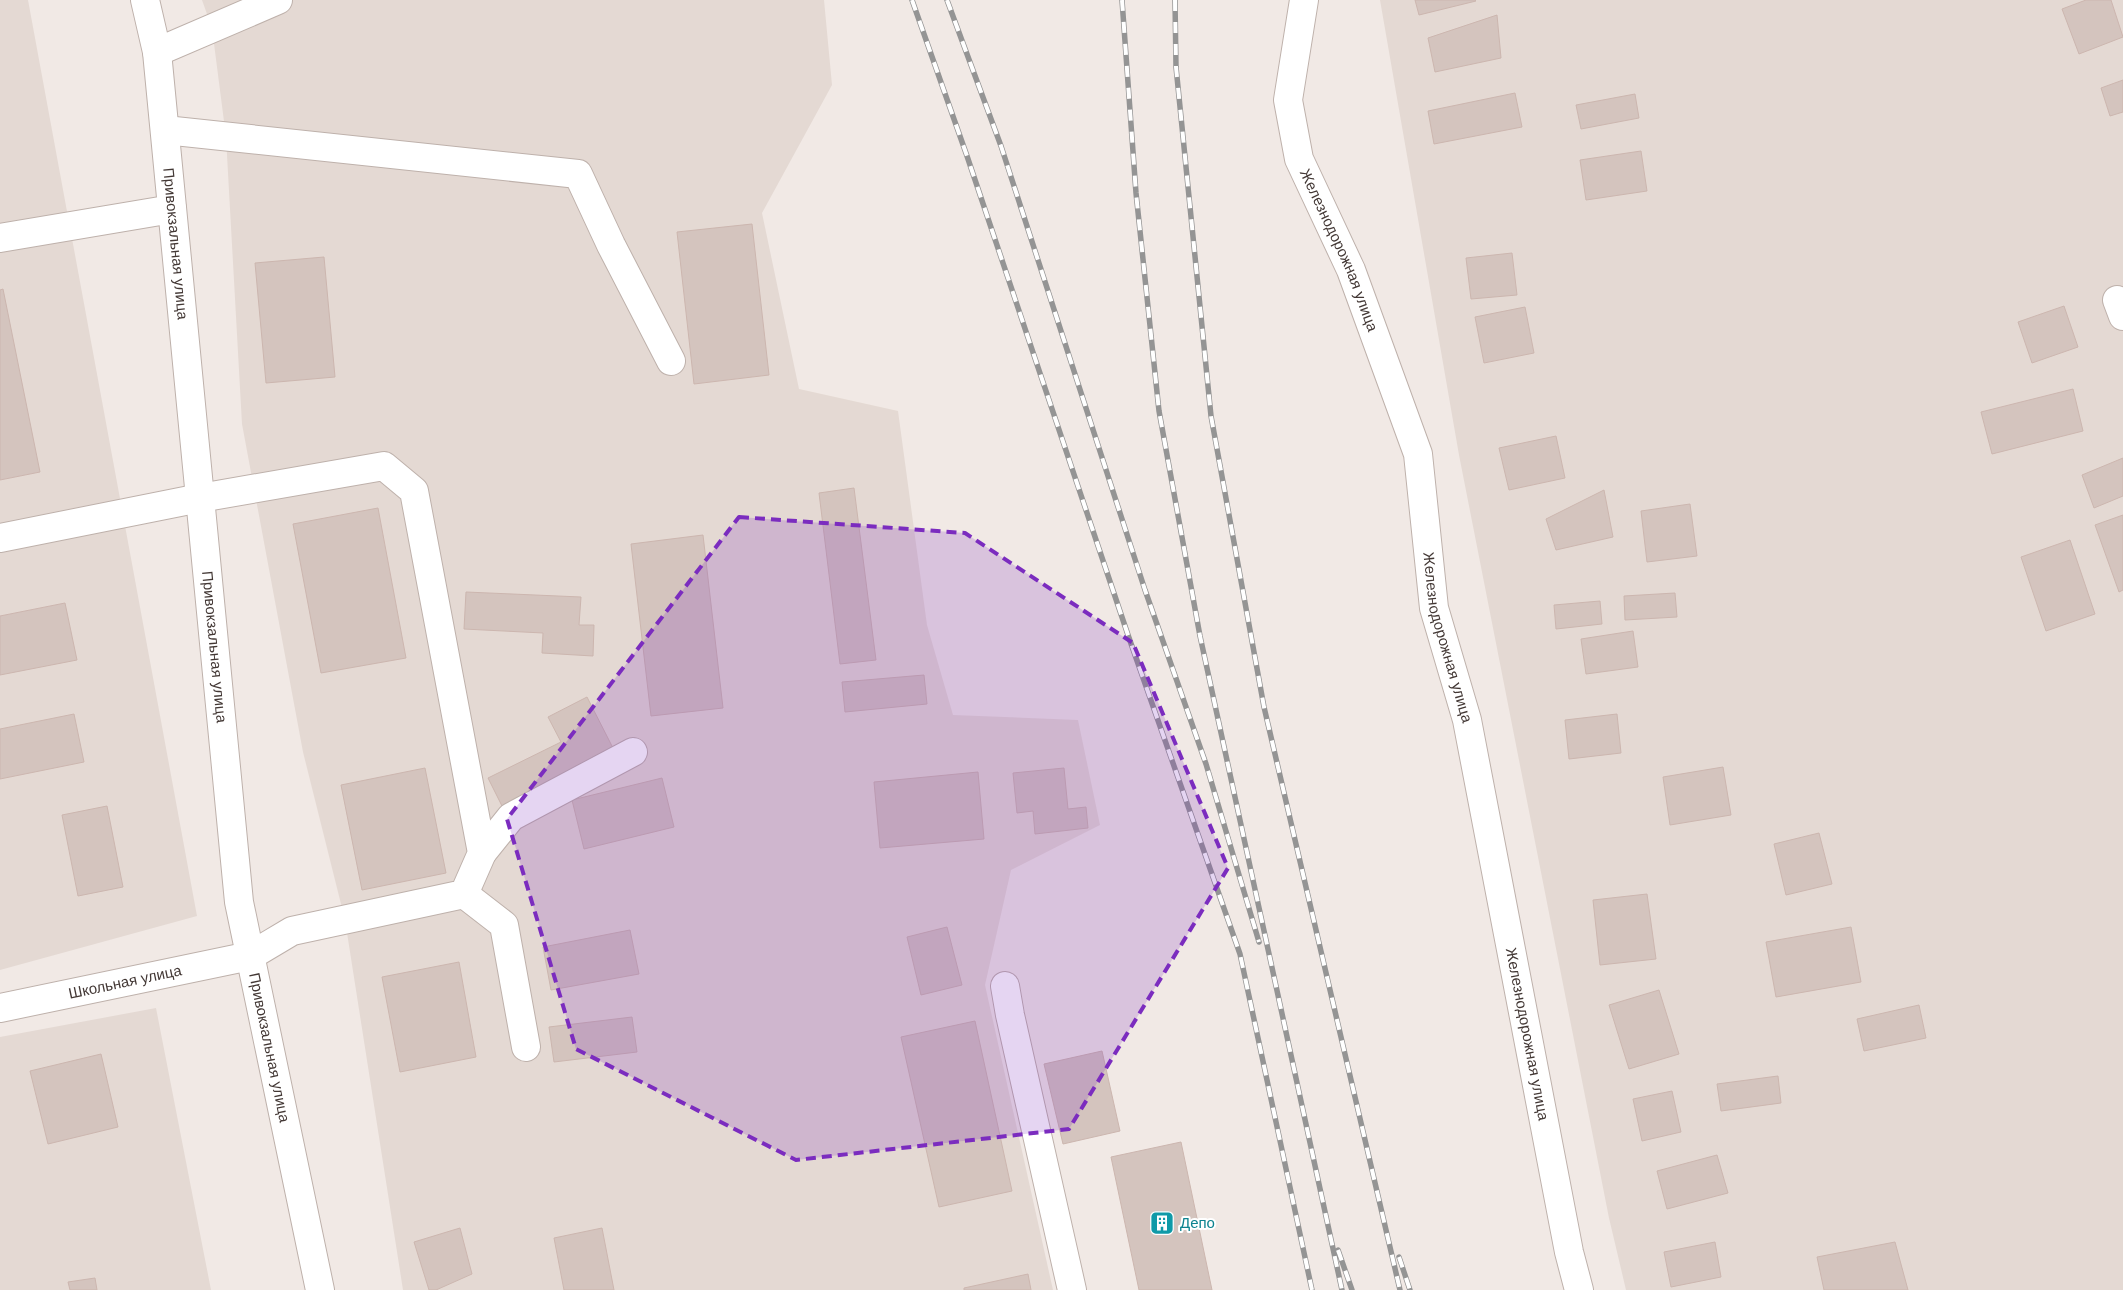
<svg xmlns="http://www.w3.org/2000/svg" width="2123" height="1290" font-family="Helvetica,sans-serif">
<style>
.residential{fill:#e4d9d3}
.building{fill:#d4c4be;stroke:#ccb6af}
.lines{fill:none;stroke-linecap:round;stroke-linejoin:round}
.minor-casing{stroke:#beb1ab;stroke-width:30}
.minor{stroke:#fff;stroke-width:28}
.rail-casing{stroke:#949494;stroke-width:5.5}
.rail{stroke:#fff;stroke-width:4;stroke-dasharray:11;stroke-linecap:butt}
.marked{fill:#7b2cbf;fill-opacity:0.2;stroke:#7b2cbf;stroke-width:4;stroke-dasharray:10 6;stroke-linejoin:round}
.labels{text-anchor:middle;stroke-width:4;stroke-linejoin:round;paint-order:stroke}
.street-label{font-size:15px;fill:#433835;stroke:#fff}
.culture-label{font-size:15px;fill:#0d838f;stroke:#fff;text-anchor:start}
</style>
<rect width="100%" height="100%" fill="#f1e9e5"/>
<!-- residential -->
<path class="residential" d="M0,0H28L197,916L0,970Z
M202,0H824L832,85L762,213L799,389L898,411L927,625L953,715L1078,720L1100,825L1011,870L985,985L1053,1290H403L345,920L303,752L242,424L226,137L212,28Z
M1380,0H2123V1290H1626L1609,1218L1459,455Z
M156,1008L211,1290H0V1037Z"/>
<!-- building -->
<path class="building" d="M1415,0H1475L1476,1L1419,15Z
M2086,0H2111L2123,37L2079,54L2062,9Z
M1497,15L1501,58L1435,72L1428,38Z
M2123,80V112L2110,116L2101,88Z
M1515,93L1522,127L1434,144L1428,111Z
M1635,94L1639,118L1581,129L1576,105Z
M1641,151L1647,191L1586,200L1580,160Z
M752,224L769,375L694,384L677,232Z
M1512,253L1517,295L1471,299L1466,258Z
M324,257L335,377L266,383L255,263Z
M3,289L40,472L0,480V290Z
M2064,306L2078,347L2032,363L2018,322Z
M1525,307L1534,353L1484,363L1475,317Z
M2073,389L2083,431L1992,454L1981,412Z
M1556,436L1565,478L1509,490L1499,448Z
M2123,458V496L2094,508L2082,475Z
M854,488L876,660L840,664L819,493Z
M1604,490L1613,537L1556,550L1546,519Z
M1690,504L1697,556L1647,562L1641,511Z
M378,508L406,658L321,673L293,524Z
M2123,515V590L2119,592L2095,525Z
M703,535L723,708L651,716L631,544Z
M2070,540L2095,614L2046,631L2021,557Z
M466,592L581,597L579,625H594L593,656L542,653L543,633L464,629Z
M1675,593L1677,617L1625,620L1624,596Z
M1600,601L1602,624L1556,629L1554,605Z
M65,603L77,660L0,675V616Z
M1633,631L1638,667L1586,674L1581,639Z
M924,675L927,704L845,712L842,682Z
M587,697L614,750L502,806L488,778L561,742L548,717Z
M74,714L84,762L0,779V729Z
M1617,714L1621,753L1569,759L1565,720Z
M1723,767L1731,815L1670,825L1663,777Z
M425,768L446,873L362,890L341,785Z
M1064,768L1068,809L1086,807L1088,828L1035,834L1033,811L1017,813L1013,773Z
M978,772L984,839L880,848L874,782Z
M662,778L674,827L584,849L572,800Z
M107,806L123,887L78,896L62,815Z
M1819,833L1832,884L1786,895L1774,844Z
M1647,894L1656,959L1600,965L1593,900Z
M947,927L962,985L921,995L907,937Z
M1851,927L1861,982L1776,997L1766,942Z
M630,930L639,974L551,990L543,947Z
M459,962L476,1057L400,1072L382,977Z
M1659,990L1679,1054L1629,1069L1609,1005Z
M1919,1005L1926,1038L1864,1051L1857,1019Z
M632,1017L637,1052L554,1062L549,1027Z
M975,1021L1012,1191L939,1207L901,1037Z
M1102,1051L1120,1131L1063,1144L1044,1064Z
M101,1054L118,1127L48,1144L30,1071Z
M1778,1076L1781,1103L1721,1111L1717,1084Z
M1672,1091L1681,1132L1642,1141L1633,1099Z
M1181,1142L1212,1290H1139L1111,1157Z
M1717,1155L1728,1193L1667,1209L1657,1171Z
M460,1228L472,1274L436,1290H429L414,1242Z
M602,1228L614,1290H564L554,1238Z
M1715,1242L1721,1277L1671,1287L1664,1252Z
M1895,1242L1908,1290H1824L1817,1257Z
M1028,1274L1031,1290H964V1288Z
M95,1278L97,1290H70L68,1282Z"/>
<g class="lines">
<!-- minor casing -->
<g class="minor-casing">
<g id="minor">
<path id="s1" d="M145,0L157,52L239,902L320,1290"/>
<path id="s2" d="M1304,0L1288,100L1299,159L1351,270L1418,454L1434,608L1467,720L1569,1252L1579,1290"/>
<path d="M157,52L278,0"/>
<path d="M165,130L578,174L611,245L671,361"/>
<path d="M0,238L172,209"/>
<path d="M2117,300L2123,316"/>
<path d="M0,538L200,498L384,466L414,491L482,853L464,894L292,931L250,956L0,1008"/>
<path d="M482,853L511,817L633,752"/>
<path d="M464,894L504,925L526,1047"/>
<path d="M1005,986L1010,1015L1072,1290"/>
</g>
</g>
<!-- minor -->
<use href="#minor" class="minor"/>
<!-- rail casing -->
<g class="rail-casing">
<path id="rail" d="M912,0L967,156L1128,635L1240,954L1312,1290
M947,0L1001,146L1145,590L1206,764L1259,942
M1122,0L1136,193L1159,411L1200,636L1342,1290
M1175,0L1176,67L1211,416L1264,707L1400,1290
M1338,1250L1352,1290
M1399,1257L1410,1290"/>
</g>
<!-- rail -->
<use href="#rail" class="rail"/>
</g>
<!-- marked area -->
<path class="marked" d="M739,517L965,533L1133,643L1228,868L1069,1129L796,1160L576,1049L507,819Z"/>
<!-- icons -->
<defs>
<g id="building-square" transform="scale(1.25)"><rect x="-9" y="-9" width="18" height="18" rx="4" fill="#0f9aa8" stroke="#fff"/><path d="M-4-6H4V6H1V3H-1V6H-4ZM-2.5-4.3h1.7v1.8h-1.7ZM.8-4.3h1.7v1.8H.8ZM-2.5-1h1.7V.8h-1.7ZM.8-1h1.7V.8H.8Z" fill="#fff"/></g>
</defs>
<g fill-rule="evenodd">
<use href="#building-square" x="1162" y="1223"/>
</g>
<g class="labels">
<!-- street labels -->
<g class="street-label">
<text dy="5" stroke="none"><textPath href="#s1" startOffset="246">Привокзальная улица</textPath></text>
<text dy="5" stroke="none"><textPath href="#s2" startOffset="261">Железнодорожная улица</textPath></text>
<text dy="5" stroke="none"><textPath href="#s2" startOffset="666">Железнодорожная улица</textPath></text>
<text dy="5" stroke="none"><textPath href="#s1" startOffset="651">Привокзальная улица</textPath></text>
<text transform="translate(125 982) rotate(-12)" y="5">Школьная улица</text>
<text dy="5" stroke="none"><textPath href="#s2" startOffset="1071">Железнодорожная улица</textPath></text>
<text dy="5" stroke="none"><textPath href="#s1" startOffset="1056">Привокзальная улица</textPath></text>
</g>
<!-- culture labels -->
<g class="culture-label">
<text x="1180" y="1228">Депо</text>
</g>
</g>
</svg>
